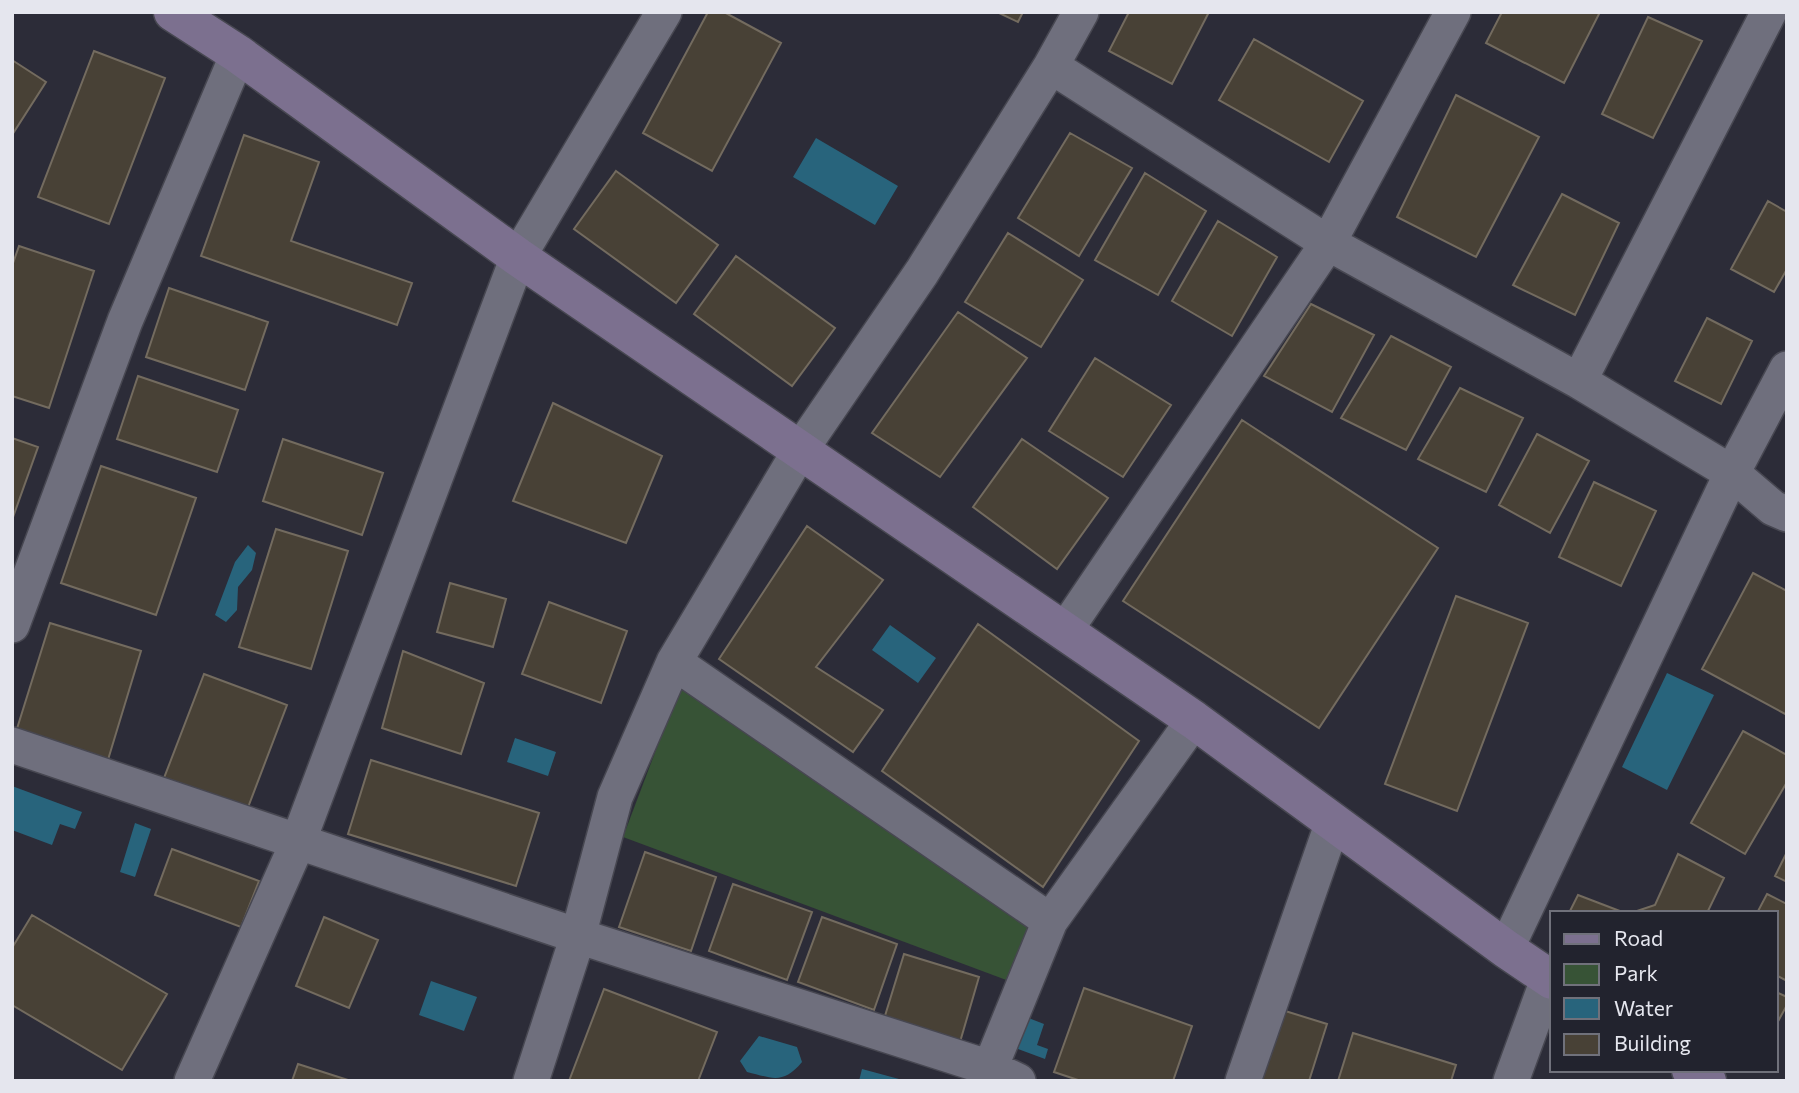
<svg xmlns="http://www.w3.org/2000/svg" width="1799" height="1093" font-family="Commissioner,sans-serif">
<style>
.green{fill:#375336}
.water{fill:#28647c}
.building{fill:#484136;stroke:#736b5f;stroke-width:2}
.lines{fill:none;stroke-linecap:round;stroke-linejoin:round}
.street-casing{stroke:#474751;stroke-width:38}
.secondary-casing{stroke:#474751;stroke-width:41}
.street{stroke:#6f6f7d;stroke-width:35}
.secondary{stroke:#7c708f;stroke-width:38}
</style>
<rect width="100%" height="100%" fill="#2c2c38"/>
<!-- green -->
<path class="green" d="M684,676L1040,924L1017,984L623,837Z"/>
<!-- water -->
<path class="water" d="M816,138L898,186L875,225L793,177Z
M248,545L256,553L252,570L238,587L237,610L226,622L215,615L235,562Z
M890,625L936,658L918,683L872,650Z
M1667,673L1714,695L1667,790L1622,767Z
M515,738L556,752L548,776L507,762Z
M12,786L82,812L75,829L60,824L52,845L12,830Z
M135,823L151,829L135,877L120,872Z
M431,981L477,997L464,1031L419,1015Z
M1026,1017L1044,1024L1037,1045L1048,1049L1045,1059L1015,1048Z
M759,1036L797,1047L802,1062C783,1085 772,1078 747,1072L740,1061Z
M862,1069L899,1079V1081H859Z"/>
<!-- building -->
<path class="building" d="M708,12H724L781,43L712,171L643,133Z
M997,12H1023L1018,22Z
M1129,12H1209L1172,84L1109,51Z
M1502,12H1600L1564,83L1486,43Z
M1648,17L1702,41L1653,138L1602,114Z
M1254,39L1363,101L1329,162L1219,100Z
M94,51L165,78L109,224L38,197Z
M12,60L46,82L12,135Z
M1456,95L1539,137L1476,257L1397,217Z
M1070,133L1132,168L1079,256L1018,218Z
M244,135L319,162L291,241L412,283L397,325L201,256Z
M616,171L718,245L676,303L574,229Z
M1145,173L1206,211L1158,295L1095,260Z
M1562,194L1619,223L1575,315L1513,285Z
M1768,201L1787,212V269L1774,292L1731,269Z
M1218,221L1277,257L1232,336L1172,301Z
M1008,233L1083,280L1041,347L965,302Z
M19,246L94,271L49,408L12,396V266Z
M736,256L835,328L792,386L694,314Z
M169,288L268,322L245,390L146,357Z
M1311,304L1374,335L1332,412L1264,376Z
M958,312L1027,358L940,477L872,433Z
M1707,318L1752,341L1721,404L1675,381Z
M1391,336L1451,367L1406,450L1341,418Z
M1095,358L1171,405L1123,477L1049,431Z
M138,376L238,410L217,472L117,439Z
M1460,388L1523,418L1486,492L1418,459Z
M553,403L662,456L626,543L513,501Z
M1242,420L1438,548L1319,728L1123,601Z
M1537,434L1589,461L1550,533L1499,505Z
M12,438L38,447L12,520Z
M283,439L383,473L362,535L263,501Z
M1022,439L1108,498L1057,569L973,507Z
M101,466L196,498L156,615L61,583Z
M1594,482L1656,511L1621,586L1559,557Z
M807,526L883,580L816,667L883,710L853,752L719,659Z
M276,529L348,551L311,669L239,647Z
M1753,573L1787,591V715L1702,669Z
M450,583L506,599L493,647L437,632Z
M1456,596L1528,623L1457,811L1385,784Z
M549,602L627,631L601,703L522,674Z
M50,623L141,651L107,763L15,735Z
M978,624L1139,741L1043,887L882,771Z
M403,651L484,683L461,754L382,728Z
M204,674L287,705L247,810L164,778Z
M1743,731L1787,755V782L1745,854L1691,823Z
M371,760L539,813L516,886L348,834Z
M172,849L259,881L241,927L155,895Z
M645,852L716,877L691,951L619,927Z
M1787,852V882L1775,876Z
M1678,854L1724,878L1707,913H1631L1655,905Z
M733,884L812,912L787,980L709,951Z
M1767,894L1787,904V981L1776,975V913H1757Z
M1578,895L1625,913H1569Z
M32,915L167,994L122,1070L12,1005V948Z
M324,917L378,940L349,1008L296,986Z
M822,917L897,944L874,1010L798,982Z
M904,954L979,977L960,1042L884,1019Z
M1084,988L1192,1026L1173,1081H1081L1054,1072Z
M604,989L717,1032L698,1081H569Z
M1776,992L1787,997V1005L1776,1025Z
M1282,1010L1327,1024L1309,1081H1260Z
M1353,1033L1456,1065L1451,1081H1338Z
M298,1064L351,1081H292Z"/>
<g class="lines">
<!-- street casing -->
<g class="street-casing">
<path id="street" d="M1051,66L1328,243L1579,381L1732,473L1773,508L1787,514
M1579,381L1769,12
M12,625L125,321L238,54
M1064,632L1328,243L1453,12
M674,662L1050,921
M12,745L578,936L990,1068L1018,1081
M1506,949L1732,473L1787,369
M990,1068L1050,921L1194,720
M192,1081L298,842L518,257L664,12
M531,1081L578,936L615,797L674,662L801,449L922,272L1051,66L1081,12
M1243,1081L1333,822
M1511,1081L1549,977"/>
</g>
<!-- secondary casing -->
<g class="secondary-casing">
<path id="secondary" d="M173,12L238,54L518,257L1194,720L1506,949L1552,980
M1691,1070L1707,1081"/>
</g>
<!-- street -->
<use href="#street" class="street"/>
<!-- secondary -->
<use href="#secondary" class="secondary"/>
</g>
<!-- border -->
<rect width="1799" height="1093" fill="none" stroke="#e5e6ee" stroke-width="28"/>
<!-- legend -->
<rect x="1550" y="911" width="228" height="161" fill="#22232e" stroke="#70717b" stroke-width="2"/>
<rect x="1564" y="934" width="35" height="10" fill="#7c708f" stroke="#70717b" stroke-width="2"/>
<text x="1614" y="946" font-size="21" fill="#e5e6ee">Road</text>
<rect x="1564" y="964" width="35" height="21" fill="#375336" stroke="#70717b" stroke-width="2"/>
<text x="1614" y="981" font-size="21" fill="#e5e6ee">Park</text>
<rect x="1564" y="998" width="35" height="21" fill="#28647c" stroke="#70717b" stroke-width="2"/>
<text x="1614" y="1016" font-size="21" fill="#e5e6ee">Water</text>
<rect x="1564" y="1034" width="35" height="21" fill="#484136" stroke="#70717b" stroke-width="2"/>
<text x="1614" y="1051" font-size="21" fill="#e5e6ee">Building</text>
</svg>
